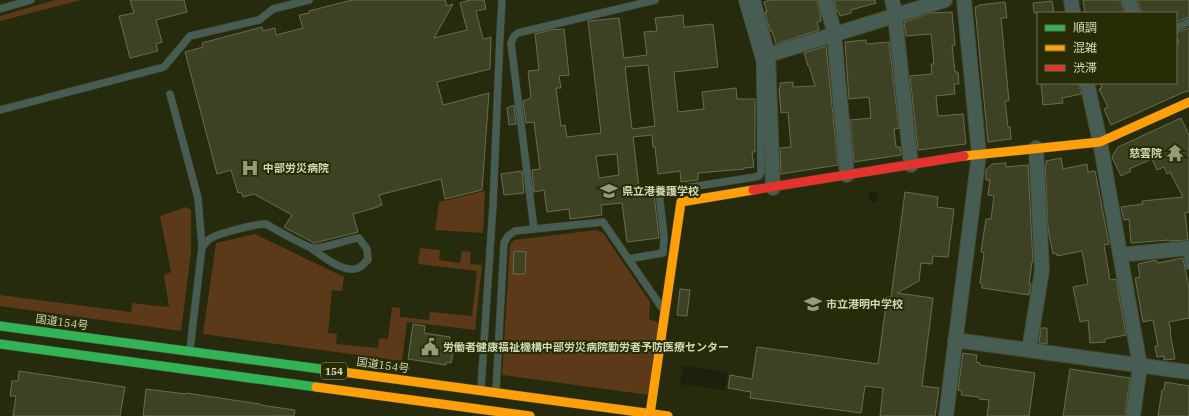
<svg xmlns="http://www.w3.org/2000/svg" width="1189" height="416" font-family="'IBM Plex Serif','Noto Sans JP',serif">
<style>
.green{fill:#5c3918}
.water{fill:#1d200c}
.building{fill:#3e4225;stroke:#686c51;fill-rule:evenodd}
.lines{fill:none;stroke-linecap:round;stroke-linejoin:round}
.lane-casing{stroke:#44482e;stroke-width:8}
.street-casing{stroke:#44482e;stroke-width:16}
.fast-casing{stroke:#44482e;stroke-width:10}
.slow-casing{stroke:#44482e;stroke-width:10}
.jam-casing{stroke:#44482e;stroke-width:10}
.lane{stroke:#475d53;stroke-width:7}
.street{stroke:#475d53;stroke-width:14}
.fast{stroke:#30b455;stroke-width:9}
.slow{stroke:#ff9f0a;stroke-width:9}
.jam{stroke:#e5322d;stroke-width:9}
.labels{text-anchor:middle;stroke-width:4;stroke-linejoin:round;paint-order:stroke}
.shield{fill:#272c06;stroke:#9ea480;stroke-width:1}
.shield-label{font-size:10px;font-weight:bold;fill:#d1d8b5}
.poi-label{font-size:11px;font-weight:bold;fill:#d1d8b5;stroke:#272c06;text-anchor:start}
.street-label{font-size:11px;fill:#d1d8b5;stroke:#272c06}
</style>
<rect width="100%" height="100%" fill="#272b0d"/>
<!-- green -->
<path class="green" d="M55,0H81L0,21V16Z
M485,191L483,233L435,230L439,202Z
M186,207L191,210V252L181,331L0,306V295L131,312L132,303L169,307L164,275L171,272L160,216Z
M596,230L603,233L650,302L649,319L659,323L649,395L502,375L510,245L514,240Z
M255,234L344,277L342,291L332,290L328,333L337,334L336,344L378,348L379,338L388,339L392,307L400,308V317L429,320L430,312L472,316L477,271L418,264L420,248L440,250L439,260L460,263L462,251L471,252L470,264L482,265L475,330L407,322L402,361L203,334L216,243Z"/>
<!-- water -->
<path class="water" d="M873,191L877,193L879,196L878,201L874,203L870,201L868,197L869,193Z
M683,366L728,372L725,390L680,384Z"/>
<!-- building -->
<path class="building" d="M130,0H184L187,12L156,20L162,42L156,44L158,51L130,58L119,16L134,13Z
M352,0H445L447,6L453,4L434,38L467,30L460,3L470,0H484L486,9L476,11L483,39L491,37L490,69L437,82L443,105L489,93L482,190L445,199L441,179L379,195L382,205L378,206V207L353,214L358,232L314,243L284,227L292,215L254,194L243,197L241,192L238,193L231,170L217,174L185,52L203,47L202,43L262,27L263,31L275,28L276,35L303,28L299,15L309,13V11Z
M770,0H817L821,17H820L821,21L817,22L819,30L776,44L772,31H770L765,12H767L764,2Z
M834,0H875L876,3L851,10V13L840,16L839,12H837Z
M1083,0H1120L1125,13H1085Z
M1137,0H1189V17L1176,22V13H1142Z
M1052,1L1054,13H1034L1033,3Z
M1005,2L1007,18H1001L1009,101H1005L1008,127H1010L1011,139L988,142L975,7L979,6V5Z
M952,12L955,45H952L955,72H958L959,84H954L955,94L936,96L938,116L963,114L966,144L918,150L910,76L932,74L931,64H934L931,34L906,36L904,22L930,13Z
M683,15L684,27L713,24L718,67L674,72L678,112L704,109L702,92L736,88L737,99H755V152H752L754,167L744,168V169L698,173V180L681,182L680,171L658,174L655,147H653L652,135L633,137L639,187L656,185L657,188L655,190L654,193L659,238L627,242L622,203L601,205L602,215L570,219L569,209L547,212L544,190L534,192L532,170L540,169L534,122L526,123L523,101L531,98L528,71L539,70L535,34L550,30L564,29L569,75L559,76L561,88H556L561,126L565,125L567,137L601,133L588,21L619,18L624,58L647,55L644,32L657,31L655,18ZM648,65L655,126L632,129L625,67ZM617,154L619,175L599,178L596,156Z
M1189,28V91L1184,92L1111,125L1104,109L1108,107L1099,89L1102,88L1100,83H1176V44L1179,43L1176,37V33Z
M866,40V44L889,42L899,128L894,129L896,147H900L901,155L854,162L850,120L871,118L869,97L849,99L845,42Z
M826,46L838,165L781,174L780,148L791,147L788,112L781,113L779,88H780V83L793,82V87L815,86L809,66H808L804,53Z
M1041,83H1079L1081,94L1062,98L1063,103L1043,105Z
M514,105L516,124L509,125L507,108Z
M1181,118L1189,135V212L1185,213L1188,240L1170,241L1169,240L1131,243L1129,219L1124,220L1121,207L1143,204L1142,201L1183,197L1170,172L1167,174L1164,167L1157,170L1152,159L1129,169L1131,171L1121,176L1112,157L1118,147Z
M1061,158L1063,169L1087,164L1088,172L1095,171L1109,244L1104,245L1110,280L1116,279L1126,335L1105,339V342L1090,343L1088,320L1080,322L1073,287L1088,284L1082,251L1057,256L1056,253L1053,254L1048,229L1045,164H1047L1046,161Z
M1006,163V167L1028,165L1033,262H1032L1029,284H1031L1029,295L982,288V283H980L984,253L981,252L986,219H991L994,196L988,195L990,180H986V170L992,164Z
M522,171L524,193L504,195L501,174Z
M905,192L938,197L937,207L954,209L948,257L933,256L932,264L921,263L919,281L897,293L933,298L922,386L939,388L935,416H880L883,388L865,386L861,413L750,398L751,392L728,388L730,375L752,379L757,347L878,364L887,297H891Z
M514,251L526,252L525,274H513Z
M1183,258L1189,288V318L1169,322L1171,331L1170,332L1175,359L1164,360V356L1157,357L1155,346H1158L1153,320L1143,322L1135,278L1140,277L1138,264L1156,260L1157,263Z
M680,289L690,290L687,316L677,315Z
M413,324L425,326L424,333L450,337L448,352L453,353L451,363L447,362L446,365L408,359Z
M1041,328H1047V344L1039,343Z
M963,353L977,355L976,362L980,363V365L1035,373L1029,416H987L989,400L979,399V397L961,395L962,391L958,390Z
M1070,369L1130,378L1125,416H1063Z
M19,371L125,387L120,416H13L16,396H10L12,381H18Z
M1165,382L1189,386V416H1158L1162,390H1164Z
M146,389L186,394V393L260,404V405L295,410L294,416H143Z"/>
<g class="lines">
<!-- lane casing -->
<g class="lane-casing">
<path id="lane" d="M0,9L31,0
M1176,28L1189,22
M170,94L198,198L202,247L190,349
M0,110L164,67L190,36L259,20L273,9L309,0
M534,229L511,43L514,36L518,33L655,0
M202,247C205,244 207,240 211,238C220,233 255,224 266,224C273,228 308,248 313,248C329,248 343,240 359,238L367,249L368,260C365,262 363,265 360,267C347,276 322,256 311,248
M1186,248L1189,266
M628,259L663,253L664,237L659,192L755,177L759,176L761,172L760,62L742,0
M481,388L493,205L500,35L502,0
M496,390L504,243L508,236L515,231L603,222L662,308"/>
</g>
<!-- street casing -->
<g class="street-casing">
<path id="street" d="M753,0L768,55L773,188
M825,0L835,34
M892,0L896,15
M1071,0L1073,13
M1128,0L1134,13
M895,16L911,165
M834,34L847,175
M768,55L945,0
M1087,83L1100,142L1140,366L1133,416
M1120,255L1189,248
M955,340L1189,372
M1029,350L1042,270L1036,148
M946,416L979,154L964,0"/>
</g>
<!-- fast casing -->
<g class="fast-casing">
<path id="fast" d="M0,326L343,372
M0,344L316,387"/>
</g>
<!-- slow casing -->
<g class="slow-casing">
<path id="slow" d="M964,156L1100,142L1189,102
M343,372L668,416
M316,387L530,416
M650,414L681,202L753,190"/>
</g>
<!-- jam casing -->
<g class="jam-casing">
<path id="jam" d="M753,190L964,156"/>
</g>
<!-- lane -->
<use href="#lane" class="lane"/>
<!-- street -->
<use href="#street" class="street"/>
<!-- fast -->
<use href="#fast" class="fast"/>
<!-- slow -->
<use href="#slow" class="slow"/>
<!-- jam -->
<use href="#jam" class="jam"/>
</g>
<!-- icons -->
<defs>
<g id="temple-bare" transform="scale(1.38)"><path d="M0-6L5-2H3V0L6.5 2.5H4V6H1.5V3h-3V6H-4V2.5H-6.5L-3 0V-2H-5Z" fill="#969b7a" stroke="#272c06" stroke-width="2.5" paint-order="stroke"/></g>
<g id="hospital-bare" transform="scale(1.38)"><path d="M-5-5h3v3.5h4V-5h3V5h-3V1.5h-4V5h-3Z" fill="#969b7a" stroke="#272c06" stroke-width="2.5" paint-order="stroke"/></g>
<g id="school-bare" transform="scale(1.38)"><path d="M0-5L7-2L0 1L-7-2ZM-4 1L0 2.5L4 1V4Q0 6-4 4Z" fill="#969b7a" stroke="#272c06" stroke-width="2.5" paint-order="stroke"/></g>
<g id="civic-bare" transform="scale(1.38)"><path d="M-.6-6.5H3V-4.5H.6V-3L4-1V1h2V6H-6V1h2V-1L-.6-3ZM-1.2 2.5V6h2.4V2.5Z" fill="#969b7a" stroke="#272c06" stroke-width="2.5" paint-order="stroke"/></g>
</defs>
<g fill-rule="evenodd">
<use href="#temple-bare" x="1175" y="153"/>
<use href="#hospital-bare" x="250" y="168"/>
<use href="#school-bare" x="609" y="191"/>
<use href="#school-bare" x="813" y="304"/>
<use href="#civic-bare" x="430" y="347"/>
</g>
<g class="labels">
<!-- shield labels -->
<rect class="shield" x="321" y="363" width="26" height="16" rx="3"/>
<g class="shield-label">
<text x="334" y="375">154</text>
</g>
<!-- poi labels -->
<g class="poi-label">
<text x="1162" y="157" text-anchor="end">慈雲院</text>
<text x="263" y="172">中部労災病院</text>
<text x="622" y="195">県立港養護学校</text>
<text x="826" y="308">市立港明中学校</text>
<text x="443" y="351">労働者健康福祉機構中部労災病院勤労者予防医療センター</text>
</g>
<!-- street labels -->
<g class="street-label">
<text transform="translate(62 322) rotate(8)" y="4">国道154号</text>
<text transform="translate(383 365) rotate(8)" y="4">国道154号</text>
</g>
</g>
<!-- legend -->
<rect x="1037" y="12" width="140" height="72" fill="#272c06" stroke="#6b714c"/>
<rect x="1045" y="25" width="20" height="6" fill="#30b455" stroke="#6b714c"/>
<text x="1073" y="32" font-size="12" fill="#d1d8b5">順調</text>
<rect x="1045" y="45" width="20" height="6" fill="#ff9f0a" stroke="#6b714c"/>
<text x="1073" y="52" font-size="12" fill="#d1d8b5">混雑</text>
<rect x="1045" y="65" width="20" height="6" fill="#e5322d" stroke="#6b714c"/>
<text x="1073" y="72" font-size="12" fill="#d1d8b5">渋滞</text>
</svg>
